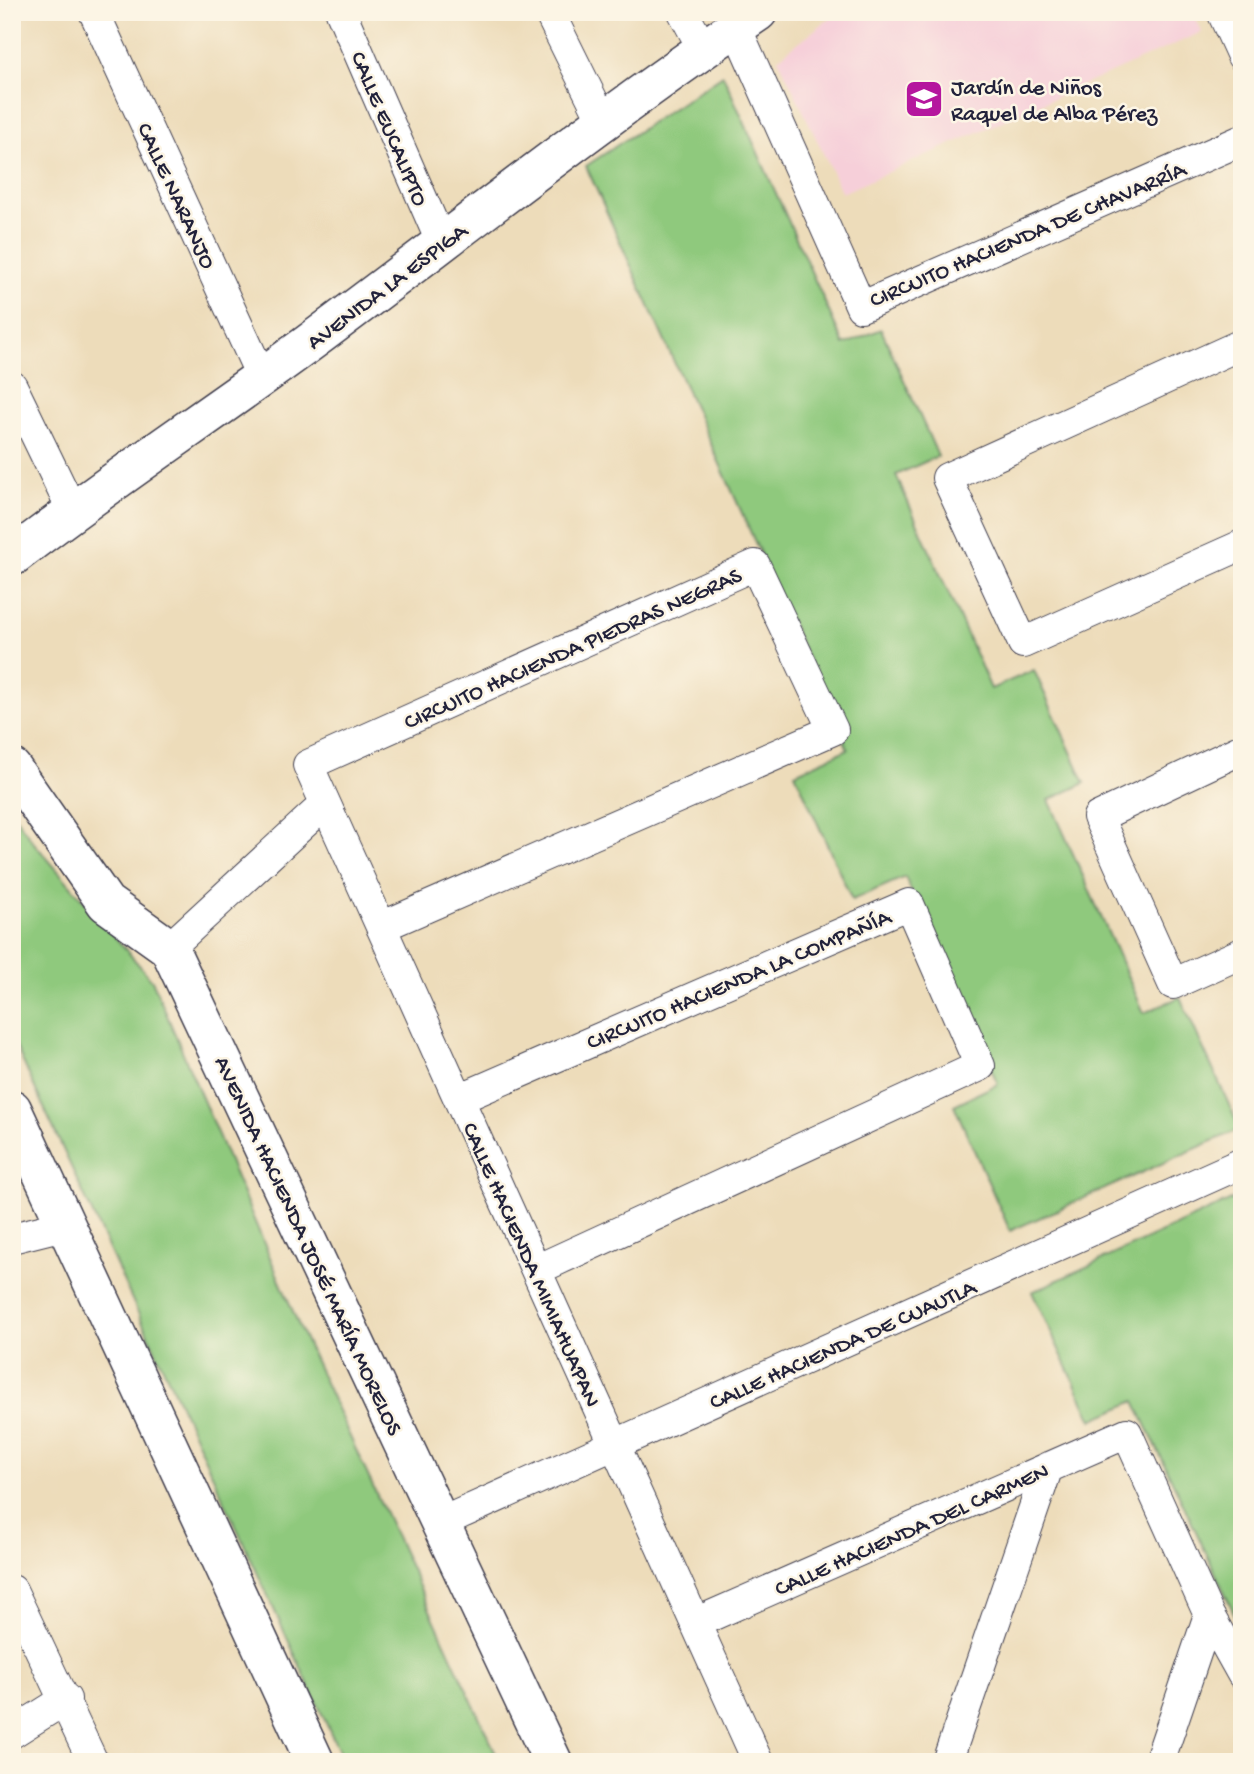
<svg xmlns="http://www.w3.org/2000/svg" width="1254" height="1774" font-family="'Gochi Hand',sans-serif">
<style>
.built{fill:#f6cfd9}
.green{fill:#8fc97d;stroke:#58765c;stroke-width:2}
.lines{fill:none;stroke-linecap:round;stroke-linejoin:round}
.minor-casing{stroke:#403e4e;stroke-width:32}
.tertiary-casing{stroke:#403e4e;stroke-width:41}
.secondary-casing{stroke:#403e4e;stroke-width:41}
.path{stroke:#403e4e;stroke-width:4.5;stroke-dasharray:5 5;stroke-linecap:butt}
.minor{stroke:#fff;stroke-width:30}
.tertiary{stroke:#fff;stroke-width:38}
.secondary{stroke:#fff;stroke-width:38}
.labels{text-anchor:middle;stroke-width:5;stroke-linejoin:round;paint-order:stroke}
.poi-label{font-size:23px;fill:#22223b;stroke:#fcf5e5;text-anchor:start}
.street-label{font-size:23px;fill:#22223b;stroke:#fcf5e5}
</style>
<rect width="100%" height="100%" fill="#fcf5e5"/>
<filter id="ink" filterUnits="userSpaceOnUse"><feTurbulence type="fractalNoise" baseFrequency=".0143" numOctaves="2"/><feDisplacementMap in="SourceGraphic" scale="14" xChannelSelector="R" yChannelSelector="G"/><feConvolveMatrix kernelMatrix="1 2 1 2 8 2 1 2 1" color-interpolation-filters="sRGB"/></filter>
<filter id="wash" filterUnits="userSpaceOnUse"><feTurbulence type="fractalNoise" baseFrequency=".00686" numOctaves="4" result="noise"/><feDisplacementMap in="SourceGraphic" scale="28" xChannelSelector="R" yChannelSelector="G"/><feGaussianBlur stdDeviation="1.57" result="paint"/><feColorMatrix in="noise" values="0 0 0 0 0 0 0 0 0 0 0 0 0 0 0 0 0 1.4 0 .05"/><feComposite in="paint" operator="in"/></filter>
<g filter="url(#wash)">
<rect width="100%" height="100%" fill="#eddcba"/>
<!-- built -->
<path class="built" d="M838,12H1193L1202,32L842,193L778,58Z"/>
<!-- green -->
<path class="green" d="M723,75L844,345L881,329L938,456L896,475L991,689L1034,670L1085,783L1049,800L1144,1013L1180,997L1240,1129L1010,1231L954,1105L998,1084L905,877L852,900L795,773L848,749L586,166Z
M12,812L33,842L152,980L303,1335L500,1762H344L12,1038Z
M1242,1195V1630L1135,1401L1092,1420L1032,1292Z"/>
</g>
<g filter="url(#ink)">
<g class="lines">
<!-- minor casing -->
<g class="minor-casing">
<path id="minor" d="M94,12L262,378
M341,12L442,244
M549,12L603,121
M683,12L703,49
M1222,12L1242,56
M736,27L861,307L1242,140
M1242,344L947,478L1023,643L1242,545
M12,386L72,510
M1242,749L1098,817L1173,984L1242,953
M381,927L833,730L755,565L308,765L758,1762
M169,948L325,804
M459,1099L909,904L980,1066L536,1270
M12,1238L64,1225
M442,1522L1242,1163
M12,1590L93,1762
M695,1623L1127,1433L1209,1615L1242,1674
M12,1733L66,1699
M947,1762L1048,1467
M1159,1762L1209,1615"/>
</g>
<!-- tertiary casing -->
<g class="tertiary-casing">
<path id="tertiary" d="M12,557C109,482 211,415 309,343C458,232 604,116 758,12"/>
</g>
<!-- secondary casing -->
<g class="secondary-casing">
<path id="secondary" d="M12,768L106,903L169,948L553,1762
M12,1109L315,1762"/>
</g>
<!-- path -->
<path class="path" d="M12,16L21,12"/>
<!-- minor -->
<use href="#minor" class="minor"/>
<!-- tertiary -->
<use href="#tertiary" class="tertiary"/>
<!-- secondary -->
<use href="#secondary" class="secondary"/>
</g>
</g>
<!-- icons -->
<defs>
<g id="school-square" transform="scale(2.0125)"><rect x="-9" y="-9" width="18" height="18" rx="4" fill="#b5179e" stroke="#fcf5e5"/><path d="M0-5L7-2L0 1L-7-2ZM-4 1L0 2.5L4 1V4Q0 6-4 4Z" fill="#fff"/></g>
</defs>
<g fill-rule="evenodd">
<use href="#school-square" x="924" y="99"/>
</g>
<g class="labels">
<!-- poi labels -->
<g class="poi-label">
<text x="951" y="94">Jardín de Niños<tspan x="951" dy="26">Raquel de Alba Pérez</tspan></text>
</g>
<!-- street labels -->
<g class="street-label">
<text transform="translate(391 128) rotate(67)" y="8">CALLE EUCALIPTO</text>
<text transform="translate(178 195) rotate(65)" y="8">CALLE NARANJO</text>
<text transform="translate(1027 233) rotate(-23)" y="8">CIRCUITO HACIENDA DE CHAVARRÍA</text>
<text transform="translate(386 285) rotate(-37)" y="8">AVENIDA LA ESPIGA</text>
<text transform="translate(572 647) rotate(-24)" y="8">CIRCUITO HACIENDA PIEDRAS NEGRAS</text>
<text transform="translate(738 978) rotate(-23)" y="8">CIRCUITO HACIENDA LA COMPAÑÍA</text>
<text transform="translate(310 1245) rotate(65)" y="8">AVENIDA HACIENDA JOSÉ MARÍA MORELOS</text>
<text transform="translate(533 1264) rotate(66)" y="8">CALLE HACIENDA MIMIAHUAPAN</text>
<text transform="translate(842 1343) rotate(-24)" y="8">CALLE HACIENDA DE CUAUTLA</text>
<text transform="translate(911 1528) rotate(-24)" y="8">CALLE HACIENDA DEL CARMEN</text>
</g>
</g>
<!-- margin -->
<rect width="1254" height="1774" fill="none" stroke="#fcf5e5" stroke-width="42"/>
</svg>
